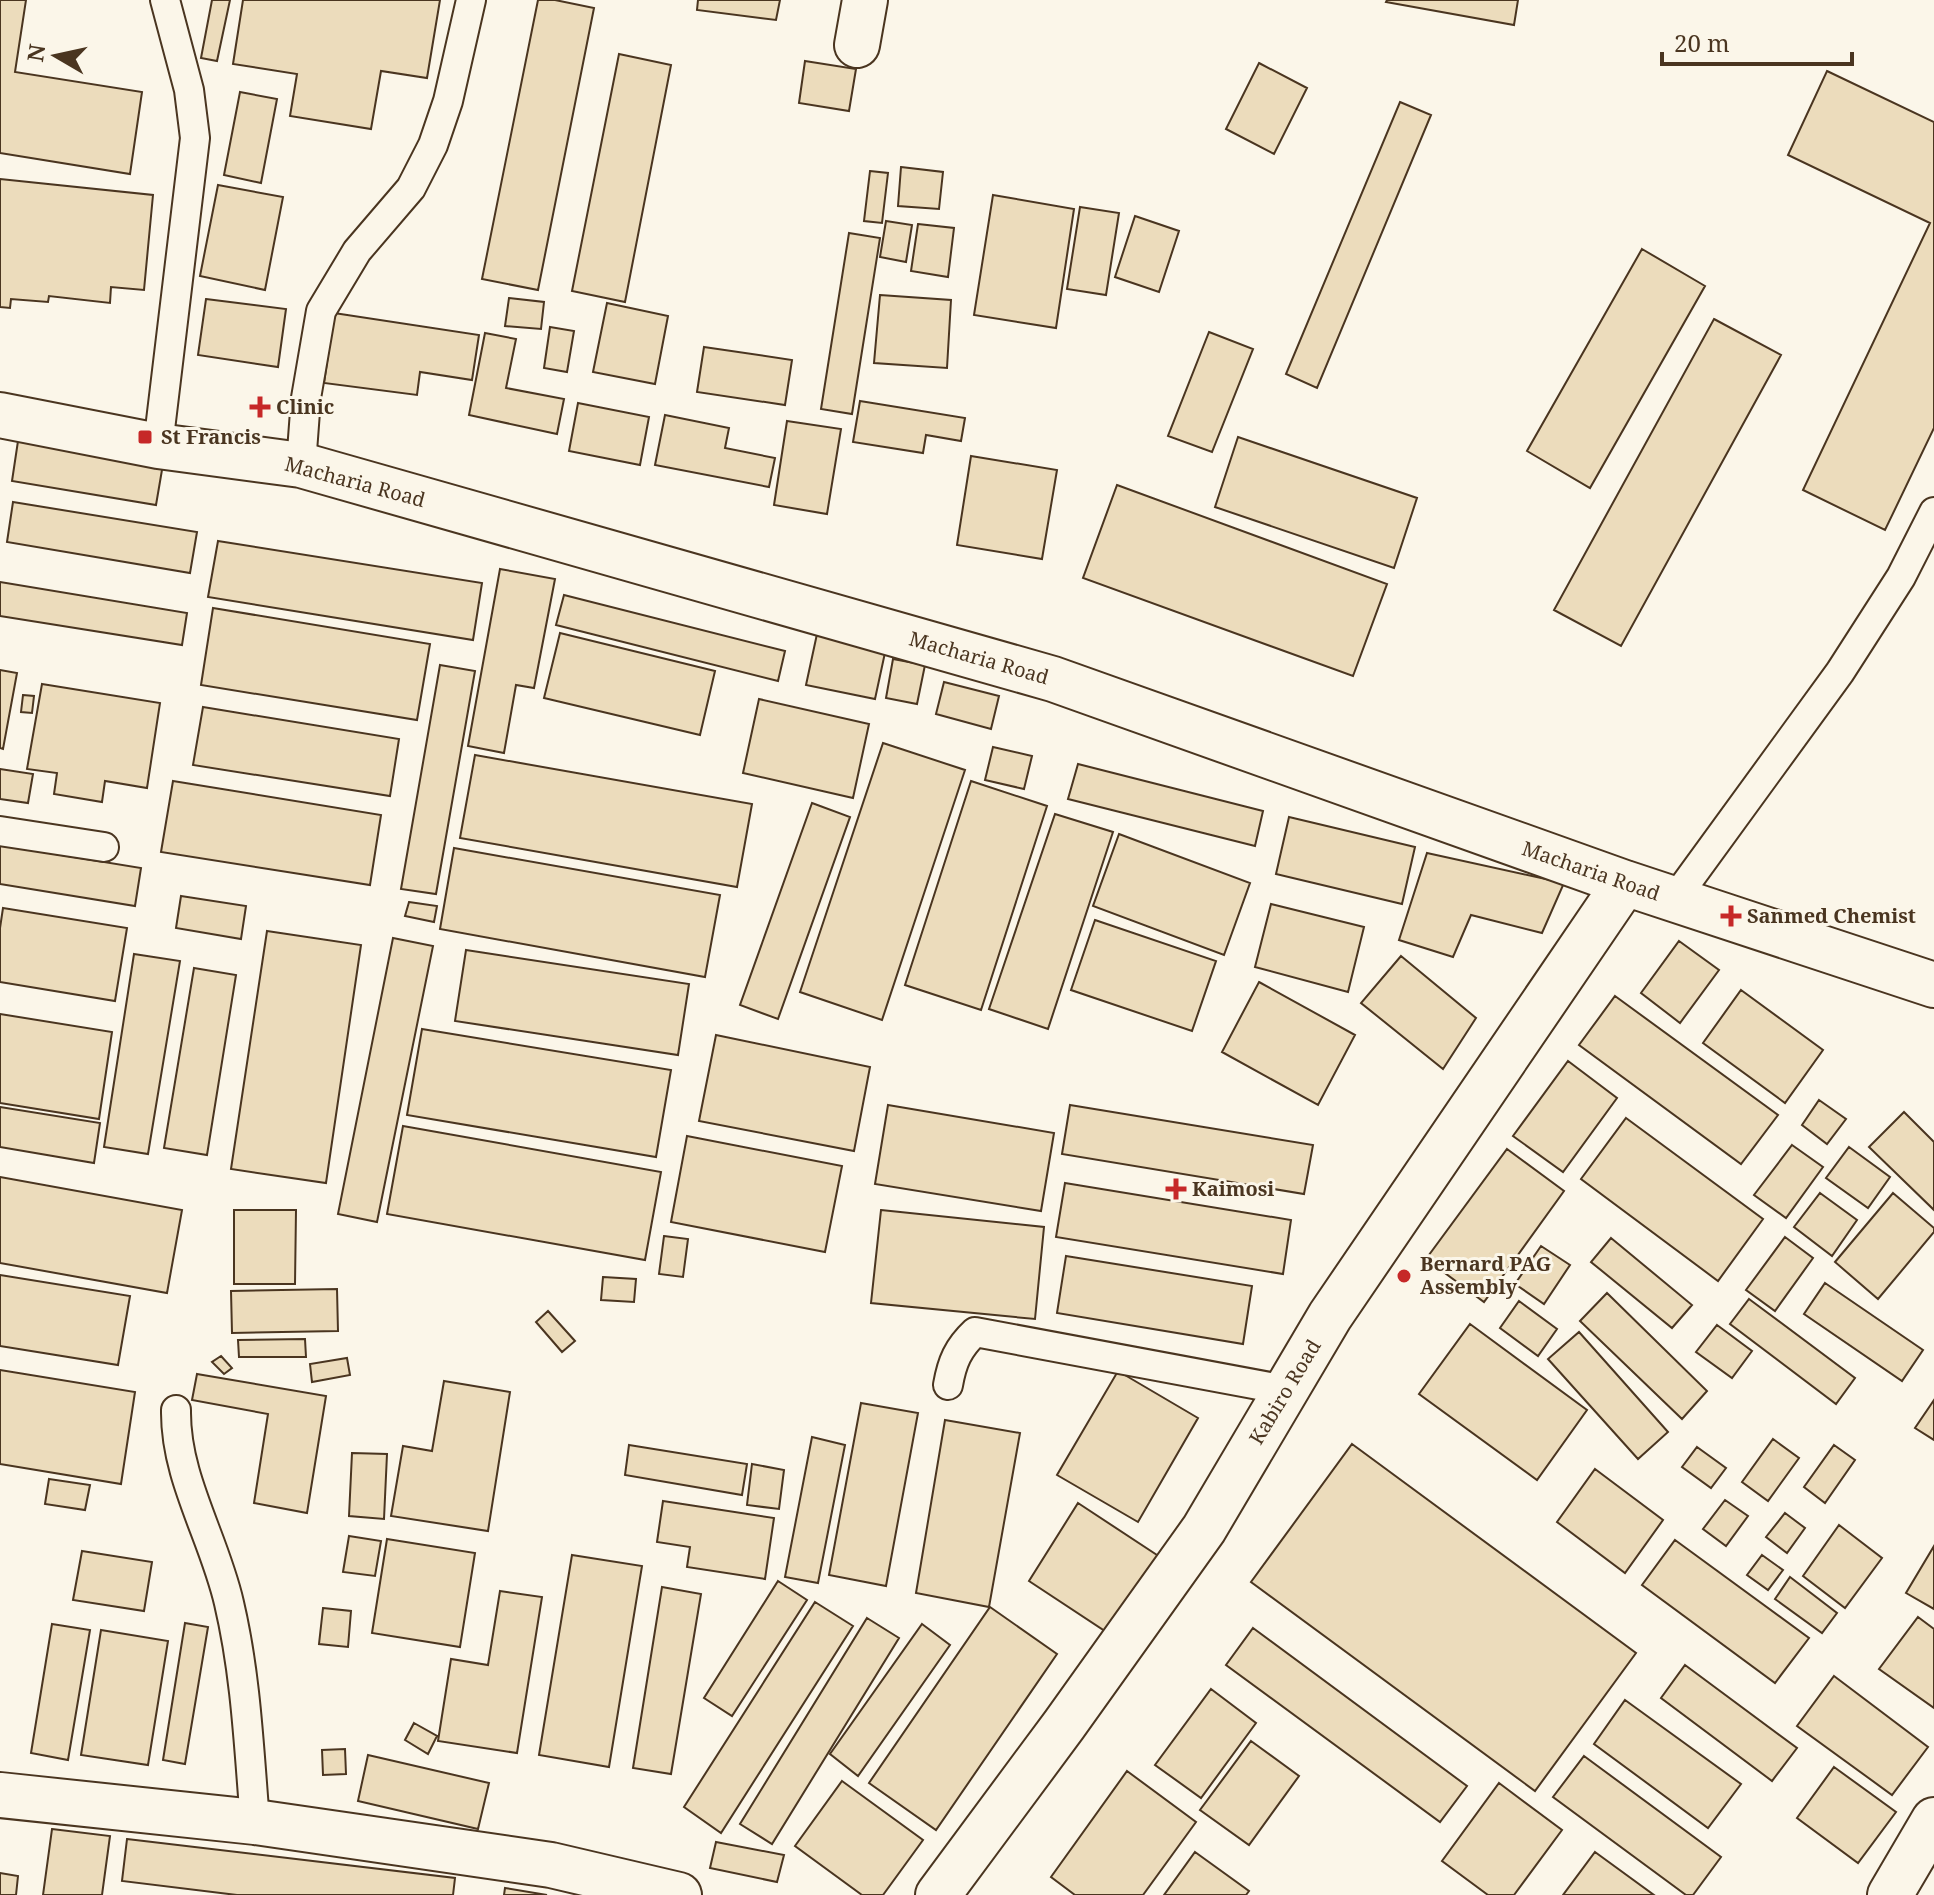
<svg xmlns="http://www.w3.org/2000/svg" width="1934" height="1895" font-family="'Noto Serif',serif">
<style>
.building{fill:#ecdcbc;stroke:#4a3520;stroke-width:2}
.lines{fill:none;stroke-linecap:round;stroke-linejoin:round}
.lane-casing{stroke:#4a3520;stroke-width:32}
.street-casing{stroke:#4a3520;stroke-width:48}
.secondary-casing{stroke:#4a3520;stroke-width:48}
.lane{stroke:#fbf6e9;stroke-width:28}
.street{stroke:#fbf6e9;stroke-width:44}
.secondary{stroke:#fbf6e9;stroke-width:44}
.poi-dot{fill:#c62828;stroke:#fbf6e9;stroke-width:3}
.labels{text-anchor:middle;stroke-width:6;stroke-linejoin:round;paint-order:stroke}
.poi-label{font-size:20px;font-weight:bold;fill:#4a3520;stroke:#fbf6e9;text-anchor:start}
.street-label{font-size:20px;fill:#4a3520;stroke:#fbf6e9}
</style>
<rect width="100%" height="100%" fill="#fbf6e9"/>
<!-- building -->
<path class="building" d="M0,0H26L15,72L142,92L130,174L0,153Z
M212,0H230L217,61L201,58Z
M243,0H440L427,78L381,71L371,129L290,116L297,74L233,64Z
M538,0H555L594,8L538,290L482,279Z
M698,0H780L776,20L697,10Z
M1387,0H1518L1514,25L1386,2Z
M619,54L671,65L625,302L572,291Z
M805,61L856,69L849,111L799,103Z
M1259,63L1307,88L1274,154L1226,129Z
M1827,71L1934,122V428L1885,530L1803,490L1930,223L1788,155Z
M240,92L277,99L261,183L224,175Z
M1400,102L1431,115L1317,388L1286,374Z
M901,167L943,172L939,209L898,206Z
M870,171L888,173L882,223L864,221Z
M0,179L153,195L144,290L111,287L110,303L49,296L48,302L11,299L10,308L0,307Z
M218,185L283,197L265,290L200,276Z
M993,195L1074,209L1056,328L974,315Z
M1080,207L1119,213L1106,295L1067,289Z
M1135,216L1179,231L1159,292L1115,277Z
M886,221L912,225L906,262L880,257Z
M918,224L954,228L948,277L911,271Z
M849,233L880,238L852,414L821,409Z
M1642,249L1705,286L1590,488L1527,451Z
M880,295L951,300L947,368L874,363Z
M509,298L544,302L541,329L505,326Z
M206,299L286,309L278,367L198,355Z
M607,303L668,316L655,384L593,372Z
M334,313L479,335L472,380L420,372L417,395L324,383Z
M1714,319L1781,355L1621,646L1554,610Z
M550,327L574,331L567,372L544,368Z
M1209,332L1253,349L1212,452L1168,436Z
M485,333L516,339L506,388L564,399L557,434L469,415Z
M704,347L792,360L785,405L697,392Z
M860,401L965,418L961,441L926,435L923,453L853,442Z
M578,403L649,417L640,465L569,451Z
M665,415L729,428L725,448L775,458L769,487L655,465Z
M787,421L841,429L827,514L774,505Z
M1238,437L1417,498L1394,568L1215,507Z
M18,441L163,464L156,505L12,481Z
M971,456L1057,470L1042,559L957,545Z
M1117,485L1387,584L1353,676L1083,578Z
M13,502L197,532L190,573L7,542Z
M218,541L482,583L473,640L208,597Z
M500,569L555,579L534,688L516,685L504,753L468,746Z
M0,582L187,613L182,645L0,616Z
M564,595L785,651L778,681L556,625Z
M213,608L430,644L417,720L201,685Z
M560,633L715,671L700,735L544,698Z
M817,634L886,648L875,699L806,685Z
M893,659L925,665L917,704L886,698Z
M440,665L475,671L436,894L401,889Z
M0,670L17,673L3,749L0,748Z
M944,682L999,696L991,729L936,714Z
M42,684L160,703L147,788L105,781L102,802L54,794L57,773L27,769Z
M23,695L34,696L32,713L21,712Z
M759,699L869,724L853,798L743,773Z
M203,707L399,739L390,796L193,765Z
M883,743L965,770L882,1020L800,992Z
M993,747L1032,756L1024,789L985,780Z
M475,755L752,804L737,887L460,838Z
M1078,764L1263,811L1255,846L1068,799Z
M0,769L33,774L28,803L0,799Z
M173,781L381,815L370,885L161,852Z
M971,781L1047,806L981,1010L905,985Z
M812,803L850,817L778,1019L740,1005Z
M1055,814L1113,832L1048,1029L989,1009Z
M1289,817L1415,847L1402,904L1276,874Z
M1119,834L1250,883L1224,955L1093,906Z
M0,845L141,868L135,906L0,884Z
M454,848L720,895L705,977L440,929Z
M1427,853L1564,883L1542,933L1471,915L1453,957L1399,940Z
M181,896L246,906L241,939L176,928Z
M409,902L437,906L434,922L405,916Z
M1271,904L1364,927L1348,992L1255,967Z
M3,908L127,928L115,1001L0,982V928Z
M1095,920L1216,961L1192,1031L1071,990Z
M267,931L361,945L326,1183L231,1169Z
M393,938L433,946L377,1222L338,1214Z
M1679,941L1719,970L1680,1023L1641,993Z
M466,950L689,984L678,1055L455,1021Z
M134,954L180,961L148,1154L104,1147Z
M1401,956L1476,1018L1443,1069L1361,1003Z
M194,968L236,975L207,1155L164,1148Z
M1259,982L1355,1035L1318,1105L1222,1052Z
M1741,990L1823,1050L1785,1103L1703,1043Z
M1615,996L1778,1115L1741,1164L1579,1045Z
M0,1014L112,1032L99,1119L0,1103Z
M422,1029L671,1070L656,1157L407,1115Z
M716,1035L870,1067L854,1151L699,1121Z
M1568,1061L1617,1098L1563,1172L1513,1136Z
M1819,1100L1846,1119L1827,1144L1802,1125Z
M888,1105L1054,1133L1041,1211L875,1184Z
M1070,1105L1313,1145L1304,1194L1062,1154Z
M0,1107L100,1123L94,1163L0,1147Z
M1904,1112L1934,1142V1210L1869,1147Z
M1626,1118L1763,1219L1718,1281L1581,1179Z
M403,1126L661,1172L645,1260L387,1214Z
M687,1136L842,1166L825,1252L671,1222Z
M1792,1145L1823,1167L1786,1218L1754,1195Z
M1849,1147L1890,1177L1868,1208L1826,1178Z
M1507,1149L1564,1191L1484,1302L1426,1259Z
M0,1177L182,1210L167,1293L0,1263Z
M1065,1183L1291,1220L1283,1274L1056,1237Z
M1820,1193L1857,1220L1832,1256L1794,1227Z
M1893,1193L1934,1228V1232L1878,1299L1835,1262Z
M234,1210H296L295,1284H234Z
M881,1210L1044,1227L1035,1319L871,1303Z
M664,1236L688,1239L683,1277L659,1274Z
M1785,1237L1813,1258L1775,1311L1746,1290Z
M1611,1238L1692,1305L1672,1328L1591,1262Z
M1541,1246L1570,1265L1544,1304L1515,1284Z
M1066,1256L1252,1286L1243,1344L1057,1313Z
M0,1275L130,1296L118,1365L0,1346Z
M603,1277L636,1279L634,1302L601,1300Z
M1825,1283L1923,1350L1902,1381L1804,1314Z
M337,1289L338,1331L232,1333L231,1291Z
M1607,1293L1707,1391L1682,1419L1580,1321Z
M1749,1299L1855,1378L1836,1404L1730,1324Z
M1519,1301L1557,1329L1538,1356L1500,1328Z
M548,1311L575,1341L562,1352L536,1322Z
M1470,1324L1587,1410L1537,1480L1419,1394Z
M1717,1325L1752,1351L1732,1378L1696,1352Z
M1579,1332L1668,1432L1638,1459L1548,1359Z
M305,1339L306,1357H239L238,1340Z
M221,1356L232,1368L224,1374L212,1362Z
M347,1358L350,1375L312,1382L310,1364Z
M0,1370L135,1392L121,1484L0,1464Z
M1118,1371L1198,1418L1138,1522L1057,1475Z
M197,1374L326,1396L307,1513L254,1503L268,1414L192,1400Z
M444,1381L510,1392L488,1531L391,1516L403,1446L432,1451Z
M1934,1400V1440L1915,1428Z
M861,1403L918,1413L886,1586L829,1575Z
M945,1420L1020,1433L989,1607L916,1593Z
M812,1437L845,1445L818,1583L785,1577Z
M1773,1439L1799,1458L1768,1501L1742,1482Z
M1352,1444L1636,1653L1535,1791L1251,1582Z
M629,1445L747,1464L742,1495L625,1475Z
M1834,1445L1855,1460L1825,1503L1804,1487Z
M1697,1447L1726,1468L1711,1488L1682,1467Z
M352,1453L387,1454L384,1519L349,1516Z
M752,1464L784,1470L779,1509L747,1505Z
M1595,1469L1663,1520L1625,1573L1557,1522Z
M49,1479L90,1485L85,1510L45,1504Z
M1725,1500L1748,1516L1726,1546L1703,1529Z
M663,1501L774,1518L765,1579L687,1567L690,1547L657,1542Z
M1078,1503L1160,1557L1111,1635L1029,1581Z
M1785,1513L1805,1528L1787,1553L1766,1537Z
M1839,1525L1882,1558L1845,1608L1803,1576Z
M349,1536L381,1541L375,1576L343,1572Z
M387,1539L475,1553L460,1647L372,1633Z
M1675,1540L1809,1638L1775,1683L1642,1585Z
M1934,1546V1609L1906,1593Z
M82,1551L152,1562L144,1611L73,1600Z
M572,1555L642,1566L609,1767L539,1755Z
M1762,1555L1783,1570L1768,1590L1747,1575Z
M1790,1577L1837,1613L1822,1633L1775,1599Z
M778,1581L807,1600L732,1716L704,1698Z
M662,1587L701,1594L671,1774L633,1768Z
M500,1591L542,1597L517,1753L438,1741L451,1659L488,1665Z
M815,1602L853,1626L721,1833L684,1807Z
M990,1607L1057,1654L936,1830L869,1783Z
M323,1608L351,1611L348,1647L319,1644Z
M1918,1617L1934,1629V1708L1879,1669Z
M867,1618L899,1638L772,1844L740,1824Z
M185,1623L208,1627L185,1764L163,1760Z
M52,1624L90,1630L68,1760L31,1753Z
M922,1624L950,1645L858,1776L830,1754Z
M1253,1628L1467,1786L1440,1822L1226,1665Z
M101,1630L168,1641L148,1765L81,1755Z
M1685,1665L1797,1748L1772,1781L1661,1698Z
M1834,1676L1928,1747L1892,1795L1797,1726Z
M1211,1689L1256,1723L1201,1798L1155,1765Z
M1625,1700L1741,1784L1708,1828L1594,1744Z
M414,1723L437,1736L428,1754L405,1740Z
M1251,1741L1299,1776L1249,1845L1200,1810Z
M345,1749L346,1774L323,1775L322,1750Z
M368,1755L489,1783L478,1829L358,1801Z
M1584,1756L1721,1857L1693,1895H1686L1553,1797Z
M1834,1767L1896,1812L1858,1863L1797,1818Z
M1127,1771L1196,1822L1143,1895H1075L1051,1877Z
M842,1781L923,1840L883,1895H862L795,1846Z
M1499,1783L1562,1830L1514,1895H1488L1442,1861Z
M52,1829L110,1836L102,1895H43Z
M127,1839L455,1878L453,1895H237L122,1881Z
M716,1842L784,1855L777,1882L710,1868Z
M1195,1852L1249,1891L1246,1895H1164Z
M1595,1852L1654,1895H1563Z
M0,1873L18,1876L16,1895H0Z
M505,1888L547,1895H504Z"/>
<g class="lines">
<!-- lane casing -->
<g class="lane-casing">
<path id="lane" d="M158,446L195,138L189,90L165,0
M301,465L306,398L321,311L357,251L411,188L433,145L448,101L471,0
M0,831L104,847
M1674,900L1840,672L1901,577L1934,512
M948,1385C952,1362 958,1348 975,1332L1286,1390
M176,1410C175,1478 214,1537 229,1603C246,1675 249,1749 255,1822"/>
</g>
<!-- street casing -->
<g class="street-casing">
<path id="street" d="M857,45L865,0
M0,415L158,446L301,465L1053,679L1625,883L1934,985
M0,1795L255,1822L551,1865L679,1895
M938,1895L1064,1725L1204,1529L1330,1316L1625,883"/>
</g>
<!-- secondary casing -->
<g class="secondary-casing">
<path id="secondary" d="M1890,1895L1934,1820"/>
</g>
<!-- lane -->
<use href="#lane" class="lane"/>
<!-- street -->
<use href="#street" class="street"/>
<!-- secondary -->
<use href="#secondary" class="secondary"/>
</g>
<!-- markers -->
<g class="poi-dot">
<path d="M256 395h8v8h8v8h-8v8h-8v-8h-8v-8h8z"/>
<rect x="137" y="429" width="16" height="16" rx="4"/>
<path d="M1727 904h8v8h8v8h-8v8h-8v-8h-8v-8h8z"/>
<path d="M1172 1177h8v8h8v8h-8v8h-8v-8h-8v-8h8z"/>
<circle cx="1404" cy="1276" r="8"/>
</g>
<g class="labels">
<!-- poi labels -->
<g class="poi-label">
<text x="276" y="414">Clinic</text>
<text x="161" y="444">St Francis</text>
<text x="1747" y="923">Sanmed Chemist</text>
<text x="1192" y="1196">Kaimosi</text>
<text x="1420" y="1271">Bernard PAG<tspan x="1420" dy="23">Assembly</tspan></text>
</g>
<!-- street labels -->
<g class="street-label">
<text transform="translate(355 482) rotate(15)" y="7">Macharia Road</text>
<text transform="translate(979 658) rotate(16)" y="7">Macharia Road</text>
<text transform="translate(1591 871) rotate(19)" y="7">Macharia Road</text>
<text transform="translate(1285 1392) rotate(-59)" y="7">Kabiro Road</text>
</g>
</g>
<!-- north arrow -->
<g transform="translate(56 56) rotate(279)" stroke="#fbf6e9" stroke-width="6" paint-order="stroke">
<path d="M0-6L14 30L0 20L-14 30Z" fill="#4a3520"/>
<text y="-12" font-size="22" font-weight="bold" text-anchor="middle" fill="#4a3520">N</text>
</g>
<!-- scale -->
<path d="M1662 52v12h190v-12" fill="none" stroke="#4a3520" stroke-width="4"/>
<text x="1674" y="52" font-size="24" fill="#4a3520" stroke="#fbf6e9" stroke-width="6" paint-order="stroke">20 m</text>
</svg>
